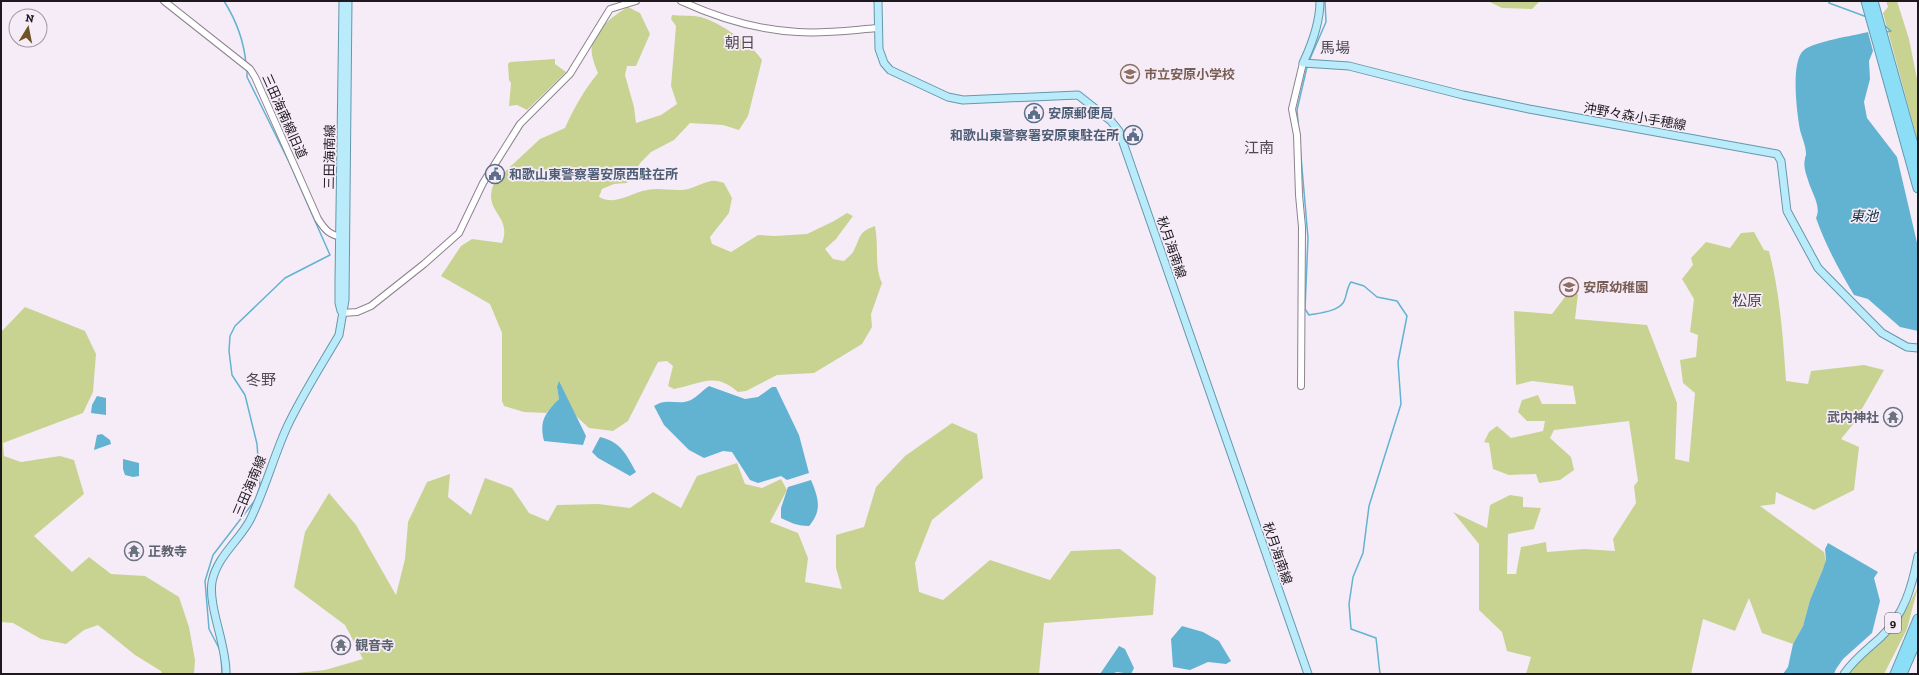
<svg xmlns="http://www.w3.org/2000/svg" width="1919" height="675" font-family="'Zilla Slab','Noto Sans JP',serif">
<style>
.green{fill:#c8d392}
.water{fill:#62b3d1}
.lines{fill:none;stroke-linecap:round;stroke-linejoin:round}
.stream{stroke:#62b3d1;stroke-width:1.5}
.minor-casing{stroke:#8d838e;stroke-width:8}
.major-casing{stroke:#6598aa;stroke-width:9}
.highway-casing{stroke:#6598aa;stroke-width:11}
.minor{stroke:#fff;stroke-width:6}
.major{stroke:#baebfa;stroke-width:7}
.highway{stroke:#8cddf6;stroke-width:9}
.labels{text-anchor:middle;stroke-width:3.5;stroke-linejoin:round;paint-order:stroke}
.shield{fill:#f6ecf8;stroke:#5e585f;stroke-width:1}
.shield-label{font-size:12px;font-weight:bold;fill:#1d191e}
.education-label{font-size:13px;font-weight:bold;fill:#785e54;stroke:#f6ecf8;text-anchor:start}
.service-label{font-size:13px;font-weight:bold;fill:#4e5e75;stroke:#f6ecf8;text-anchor:start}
.street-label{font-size:13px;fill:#1d191e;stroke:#f6ecf8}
.worship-label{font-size:13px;font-weight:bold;fill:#5b616d;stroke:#f6ecf8;text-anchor:start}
.water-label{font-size:14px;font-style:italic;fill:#113744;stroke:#f6ecf8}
.quarter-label{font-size:15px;fill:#4f4751;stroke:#f6ecf8}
</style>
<rect width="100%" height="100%" fill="#f6ecf8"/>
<!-- green -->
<path class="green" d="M1488,1H1540L1532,9L1502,8Z
M1886,1H1897L1909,39L1918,84V142L1883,13L1888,7Z
M628,7L640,13L650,34L636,66H627L625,75L634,107L636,123L661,115L677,104L671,86L676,26L671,19L672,15C681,16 692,15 701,17C719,22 752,44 762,60L748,116L739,130L723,125L690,123L674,140L651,152L641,162L627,183L614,184L602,189L599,197C616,206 630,193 647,190C657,188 668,190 678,190C690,191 700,183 711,181C715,180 720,182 724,183L732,198L729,213L710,237L712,244L731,252L758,235L775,236L807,234L834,221L847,213L853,216L836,239L825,249L833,259L844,261C847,258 851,255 853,252C861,238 857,232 875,226C879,245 874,266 882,283L871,314L872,327L862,344L814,373L777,375L746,391L738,392C714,371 701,384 674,389L668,386L673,366L667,361L658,362L628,421L613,431L589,428L577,417L557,387L559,399L546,413L524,412L504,406L502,401V333L490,304L441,276L461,246L472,239L502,243C513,214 480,212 495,181L540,139L565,128C574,108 584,90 598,73C595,66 590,53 592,45C597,27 613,16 628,7Z
M555,59V64L566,72L527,110L517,105L509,106L511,83L509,80L508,64L510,62Z
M1754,232L1764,250L1769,251C1780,293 1783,337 1786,381L1808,384L1811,371L1864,365L1884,370L1854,423L1841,439L1859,447L1854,490L1814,510L1776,492L1775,504L1760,506L1824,552L1826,562L1810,600L1803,626L1793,644L1762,633L1749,598L1735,631L1703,619L1691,674H1526L1531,657L1507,651L1502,632L1479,610V544L1453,512L1487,528L1490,505L1510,495L1523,497V507L1541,508L1534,529L1508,534L1507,574H1516L1521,547L1546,542L1547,552L1584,549L1615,551L1613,539L1636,503L1634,486L1638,481L1629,421L1554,430L1550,438L1571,457L1574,470L1560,480L1539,483L1536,474L1509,475L1493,469L1489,443L1484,442L1489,432L1497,426L1511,438L1543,431L1545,421H1527L1518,412L1522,400L1538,395L1542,404H1576L1573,386L1532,381L1516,385L1514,311L1552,314L1568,293L1578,294L1575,319L1647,325L1677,403L1675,459L1689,462L1695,393L1683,383L1680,360L1696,357L1698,335L1690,332L1694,299L1682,279L1693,265L1691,258L1706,242L1730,248L1741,233Z
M25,307L85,331L96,354L93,392L83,413L3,443L4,456L21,462L60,456L74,460L84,494L34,536L72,572L89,557L111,574L145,576L179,597L189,627L195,660L194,674H162L161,671L135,655L98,625L84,630L66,644L41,639L13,623L1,622V332Z
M952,423L977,434L983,478L932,520L915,563L919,592L943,600L990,560L1050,580L1071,551L1120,549L1156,577L1153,615L1044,623L1039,674H286L325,670L363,659L345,625L294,587L305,532L329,493L356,525L396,595L405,559L408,522L427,482L450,474L448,497L471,515L485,478L512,488L529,513L548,521L557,505L598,504L630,508L653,492L681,508L697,476L737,463L745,484L762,488L781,479L787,490L770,522L798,533L808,558L805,582L842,589L836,568V535L864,527L876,487L905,456Z
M1918,587L1907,629L1884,674H1848C1859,658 1875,648 1888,634C1901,622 1909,603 1918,587Z"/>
<!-- water -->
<path class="water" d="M1868,32L1873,51L1869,61L1870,79L1864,102L1867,118L1897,157L1918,247V331L1900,327L1868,299L1854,295C1839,270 1826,246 1816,218C1822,206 1811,192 1808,180C1806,174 1803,166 1805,159C1805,156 1806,157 1806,154C1806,146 1802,138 1800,130C1797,114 1790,61 1804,50C1816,41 1852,36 1868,32Z
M559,381L586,436L583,445L544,441C539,421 545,413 559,399L557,387Z
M709,386L745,399L758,397L772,387H776L799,435L809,473L787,480L781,476L758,483L750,480L732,452L723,451L704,458L689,450L664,425L654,406C667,397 678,406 691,400C698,396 703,390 709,386Z
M97,396L106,398V415L91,413L92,405Z
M102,434L110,440L111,444L94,450L97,435Z
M600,437C621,442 626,454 636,472L630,476L598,458L592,452Z
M123,459L139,463V476L133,477L125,475L123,469Z
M811,480C818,497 823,510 809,526C798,526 791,523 781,518V508L788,487Z
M1828,543L1878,572L1874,578L1880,601L1872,633L1843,659L1836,669L1834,674H1783L1788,667L1793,644L1803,626L1810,600L1823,569L1826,560L1825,549Z
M1182,626L1203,632L1219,641L1231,661L1226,664L1208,662L1190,670L1173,667L1171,639Z
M1119,646L1125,649L1134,668L1131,674L1117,672L1111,674H1100Z"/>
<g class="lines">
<!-- stream -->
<path class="stream" d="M224,1C236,20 244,41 246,64
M1829,1V3L1867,17
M1884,25L1891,31L1886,32
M1309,61L1326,22L1325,1
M1307,67L1297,110L1308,238L1305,309L1309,315C1319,313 1336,312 1343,303C1347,297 1346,289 1351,282L1364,286L1377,297L1397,301L1407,316L1398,362L1401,404L1369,506L1363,553L1353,577L1349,604L1351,629L1376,638L1380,674
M222,674L221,652L209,629L205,581L213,555L256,499L260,486L257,444L245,395L232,375L229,351L230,336L235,326L285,278L330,255L289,162L247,77V70"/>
<!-- minor casing -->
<g class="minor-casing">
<path id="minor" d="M164,1L250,69L255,77L318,219C325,230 330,236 344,237
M681,1C716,17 758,30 798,32C824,34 852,30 878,28
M342,313L357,312L371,306L424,264L459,233L483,183L520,124L570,74L610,9L636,1
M1301,386L1302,227L1299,195L1297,135L1292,109L1303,63"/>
</g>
<!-- major casing -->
<g class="major-casing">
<path id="major" d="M878,1L879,49L884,63L890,70L933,90L948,97L963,100L1078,95L1111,121L1119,131L1308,674
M1320,1C1320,22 1312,44 1303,63L1349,66L1463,95L1529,109L1777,154L1781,161L1787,211L1818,268L1882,333L1907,347L1918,348
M341,311L339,303V279L343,1
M226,674C227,646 208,607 212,582C217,556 239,541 250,520C265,490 273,458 287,427C302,395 321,366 339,335L345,300L348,1
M1844,674C1854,659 1868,649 1881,637C1904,615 1912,587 1918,556"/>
</g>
<!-- highway casing -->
<g class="highway-casing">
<path id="highway" d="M1866,1L1918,188
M1873,1L1918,162
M1895,674L1918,619
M1902,674L1918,637"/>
</g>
<!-- minor -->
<use href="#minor" class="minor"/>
<!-- major -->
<use href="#major" class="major"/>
<!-- highway -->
<use href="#highway" class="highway"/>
</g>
<!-- icons -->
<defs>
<g id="school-ring" transform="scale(1)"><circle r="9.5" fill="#f6ecf8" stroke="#8d6e63" stroke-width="1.5"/><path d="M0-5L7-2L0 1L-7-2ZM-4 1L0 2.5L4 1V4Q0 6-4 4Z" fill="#8d6e63"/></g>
<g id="civic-ring" transform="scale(1)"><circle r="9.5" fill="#f6ecf8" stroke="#5c6f8a" stroke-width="1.5"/><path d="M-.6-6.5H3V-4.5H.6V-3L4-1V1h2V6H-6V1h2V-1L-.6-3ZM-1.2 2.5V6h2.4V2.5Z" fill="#5c6f8a"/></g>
<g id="temple-ring" transform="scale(1)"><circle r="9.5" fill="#f6ecf8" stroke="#6b7280" stroke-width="1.5"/><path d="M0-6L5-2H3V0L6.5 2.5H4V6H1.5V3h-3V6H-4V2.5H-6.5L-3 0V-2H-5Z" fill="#6b7280"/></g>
</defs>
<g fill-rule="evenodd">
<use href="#school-ring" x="1130" y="74"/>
<use href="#civic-ring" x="1034" y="113"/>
<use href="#civic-ring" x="1133" y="135"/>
<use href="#civic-ring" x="495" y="174"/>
<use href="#school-ring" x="1569" y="287"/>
<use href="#temple-ring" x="1893" y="417"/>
<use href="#temple-ring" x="134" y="551"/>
<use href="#temple-ring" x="341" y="645"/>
</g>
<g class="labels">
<!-- shield labels -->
<rect class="shield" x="1885" y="613" width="16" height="20" rx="3"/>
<g class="shield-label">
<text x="1893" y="627">9</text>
</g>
<!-- education labels -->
<g class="education-label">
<text x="1144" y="79">市立安原小学校</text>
<text x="1583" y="292">安原幼稚園</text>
</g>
<!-- service labels -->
<g class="service-label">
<text x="1048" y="118">安原郵便局</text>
<text x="1119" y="140" text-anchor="end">和歌山東警察署安原東駐在所</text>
<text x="509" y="179">和歌山東警察署安原西駐在所</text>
</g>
<!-- street labels -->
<g class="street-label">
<text transform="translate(285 116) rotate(66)" y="5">三田海南線旧道</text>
<text transform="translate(1635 116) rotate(10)" y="5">沖野々森小手穂線</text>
<text transform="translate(329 157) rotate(-89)" y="5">三田海南線</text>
<text transform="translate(1172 247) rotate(71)" y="5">秋月海南線</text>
<text transform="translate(249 486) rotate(-67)" y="5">三田海南線</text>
<text transform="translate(1278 553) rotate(71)" y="5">秋月海南線</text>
</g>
<!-- worship labels -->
<g class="worship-label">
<text x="1879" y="422" text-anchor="end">武内神社</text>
<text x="148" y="556">正教寺</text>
<text x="355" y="650">観音寺</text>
</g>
<!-- water labels -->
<g class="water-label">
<text x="1864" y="221">東池</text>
</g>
<!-- quarter labels -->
<g class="quarter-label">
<text x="740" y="48">朝日</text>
<text x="1335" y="53">馬場</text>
<text x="1259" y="153">江南</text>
<text x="1747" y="306">松原</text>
<text x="261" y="385">冬野</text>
</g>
</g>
<!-- border -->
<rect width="1919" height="675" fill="none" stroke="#1d191e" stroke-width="4"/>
<!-- north arrow -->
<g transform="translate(28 28) rotate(10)"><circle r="19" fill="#f6ecf8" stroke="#9f98a1"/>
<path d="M0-3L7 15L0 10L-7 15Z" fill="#6e5425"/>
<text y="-6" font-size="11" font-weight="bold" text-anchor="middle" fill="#1d191e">N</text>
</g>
</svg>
